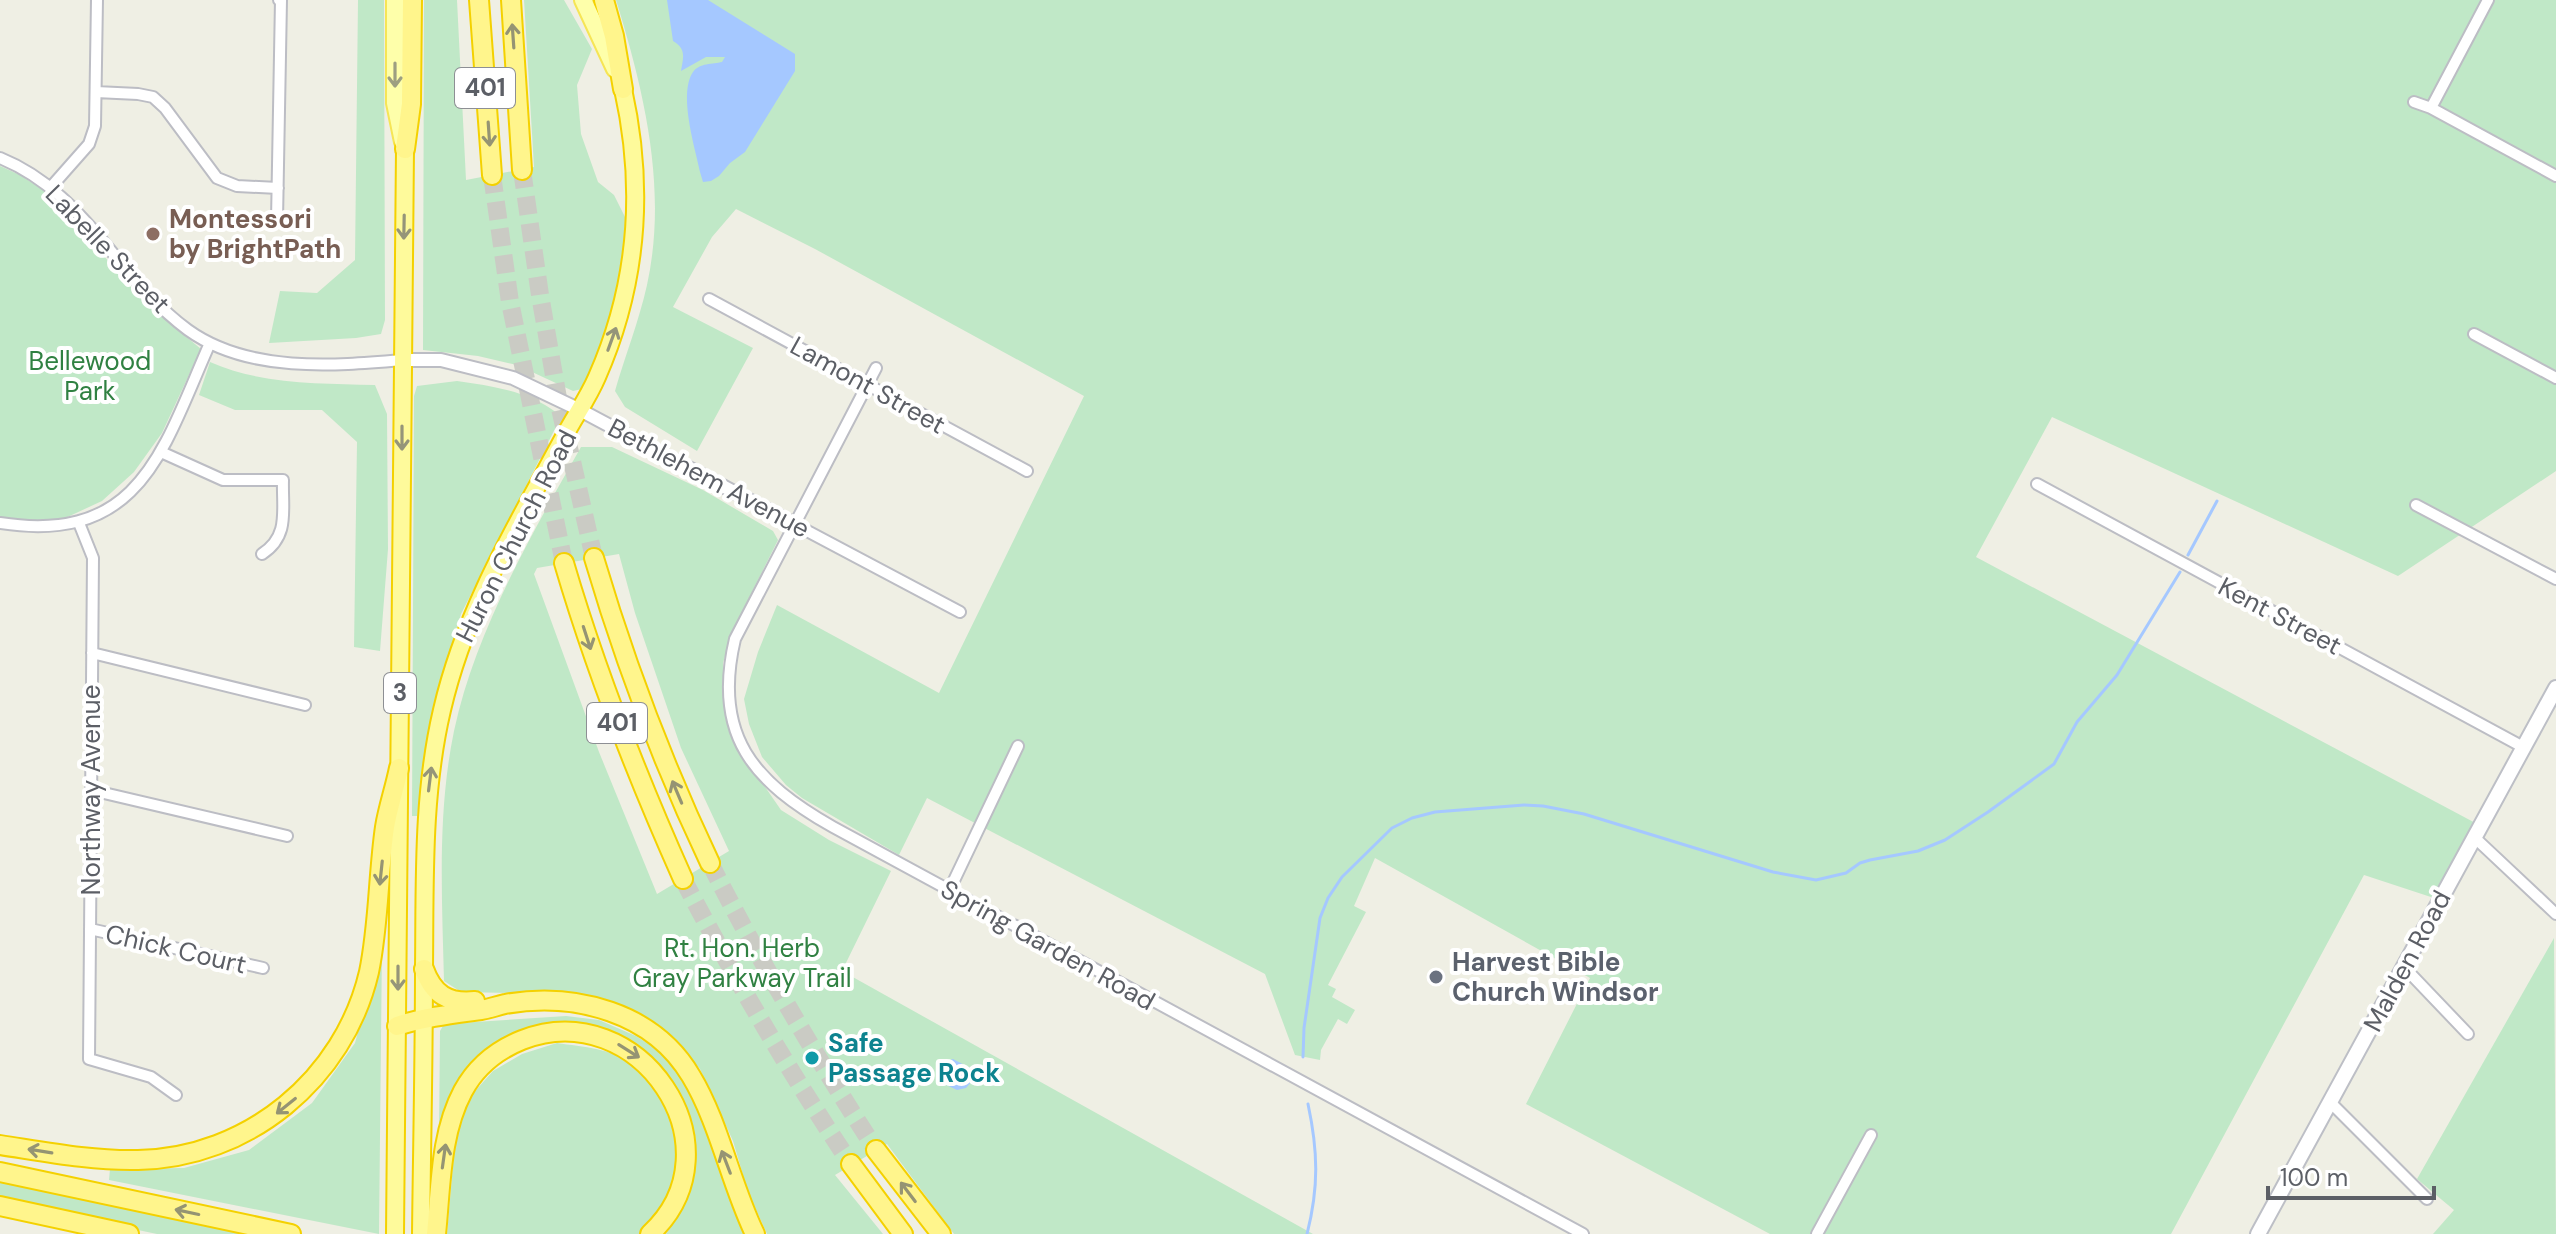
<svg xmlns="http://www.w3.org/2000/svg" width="2556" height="1234" font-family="'DM Sans',sans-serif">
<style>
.green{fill:#c0e8c7;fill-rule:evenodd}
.water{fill:#a5c8ff}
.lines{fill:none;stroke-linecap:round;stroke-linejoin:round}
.stream{stroke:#a5c8ff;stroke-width:3}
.motorway-tunnel{stroke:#cacbc4;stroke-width:18;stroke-dasharray:18 9;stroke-linecap:butt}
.minor-casing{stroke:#bcbdc4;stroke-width:14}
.tertiary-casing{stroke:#bcbdc4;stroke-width:16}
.secondary-casing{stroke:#bdbfc6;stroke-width:18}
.primary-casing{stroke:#f6e556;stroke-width:20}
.trunk-casing{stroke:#f4d100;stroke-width:20}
.motorway-casing{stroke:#f4d100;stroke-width:22}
.minor{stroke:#fff;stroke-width:10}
.tertiary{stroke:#fff;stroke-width:12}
.secondary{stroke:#fff;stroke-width:14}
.primary{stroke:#feffaa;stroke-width:16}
.trunk{stroke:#fefa9b;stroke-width:16}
.motorway{stroke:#fff58c;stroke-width:18}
.oneway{stroke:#959473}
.oneway2{stroke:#9d9f81}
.oneway3{stroke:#959579}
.education-dot{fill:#8d6e63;stroke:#fff;stroke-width:3}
.worship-dot{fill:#6b7280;stroke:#fff;stroke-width:3}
.culture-dot{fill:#0f9aa8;stroke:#fff;stroke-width:3}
.labels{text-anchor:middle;stroke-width:8;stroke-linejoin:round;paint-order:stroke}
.shield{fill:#fff;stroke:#8d8f94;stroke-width:2}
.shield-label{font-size:24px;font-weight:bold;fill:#5c5f66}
.education-label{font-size:26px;font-weight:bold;fill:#785e54;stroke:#fff;text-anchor:start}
.street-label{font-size:26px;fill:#5c5f66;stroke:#fff}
.park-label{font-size:26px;fill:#308142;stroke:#fff}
.worship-label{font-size:26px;font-weight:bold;fill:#5b616d;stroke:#fff;text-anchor:start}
.culture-label{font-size:26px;font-weight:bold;fill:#0d838f;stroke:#fff;text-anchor:start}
</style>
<rect width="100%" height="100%" fill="#efefe4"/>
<!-- green -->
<path class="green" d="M358,0H384L385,320L381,334L356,338L269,343L280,291L317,293L355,260Z
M424,0H457L466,180L534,167L524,0H564L592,49L577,85L581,134L598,182L614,195L626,219L623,261L607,328L582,389L573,391L517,365L478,356L423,350Z
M616,0H2556V471L2398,576L2052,417L1976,557L2481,826L2440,900L2364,875L2171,1234H1770L1526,1104L1590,978L1375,858L1354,906L1366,912L1328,985L1336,989L1332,997L1355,1010L1347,1024L1338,1019L1321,1050L1320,1060L1295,1055L1265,974L927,798L899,855L802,798L786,785L762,757L749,724L744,699L758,652L777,605L939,693L1084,396L815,249L736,209L712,237L673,307L753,348L697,451L625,407L615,391C625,356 639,321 647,285C668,189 644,91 616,0Z
M0,166L20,175L51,195L143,301L201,349L162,433L134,472L102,501L61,520H19L0,517Z
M210,362C262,385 320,383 375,385L387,414L388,549L380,651L354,647L357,442L322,410H235L199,395Z
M457,381C492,386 528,391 557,413L559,421L461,614L433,712L417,816H412L414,396L417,386Z
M581,447H612L703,490L773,531L778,540L732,632L723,663L724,698L734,742L781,810L829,840L891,871L842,971L1313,1234H954L887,1144L835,1175L883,1234H767L748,1192L733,1141L700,1069L668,1034L615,1004L555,994L461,992L444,981C442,897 437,813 454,731C475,632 531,535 581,447ZM619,554L635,613L681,748L729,851L657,894L599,752L534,574L537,568Z
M2554,938L2556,1234H2433L2454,1210L2417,1179Z
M382,944L379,1234L109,1180L110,1169L184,1168L249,1150L312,1103L355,1043Z
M566,1016L599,1020L636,1036L660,1051L685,1079L747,1234H666C708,1172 704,1094 639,1049C626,1041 610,1031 595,1029C586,1027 573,1032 564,1034C540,1039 516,1044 492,1048L439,1134L440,1031L444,1024Z
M557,1043C583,1047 613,1048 634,1066C650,1080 667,1100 674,1121C686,1155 669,1213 640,1234H447L455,1142L468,1099L493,1071L522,1054Z
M0,1181L242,1234H157L0,1201Z"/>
<!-- water -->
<path class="water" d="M667,0H708L795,54V71L745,152L730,163L719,176L711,181L703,182L700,172C695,147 678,94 693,72C699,63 713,64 722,62L725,57H706L681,71C683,58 687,49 673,41Z
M953,1059L972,1069L973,1080L966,1088L957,1090L940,1082L938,1076L945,1062Z"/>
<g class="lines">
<!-- stream -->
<path class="stream" d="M2188,555L2217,501
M1303,1057L1304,1028L1320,918L1328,898L1342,877L1392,828L1412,818L1435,812L1524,805L1543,806L1584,814L1773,872L1816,880L1846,873L1860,863L1870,860L1918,851L1945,840L1988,812L2054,764L2077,722L2117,675L2180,572
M1307,1234C1319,1187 1318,1151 1308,1104"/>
<!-- motorway-tunnel -->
<path class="motorway-tunnel" d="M522,170L540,295L559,404L594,558
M492,175L510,302L564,563
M710,863C760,962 816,1057 876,1150
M683,879C734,977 789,1072 851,1164"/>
<!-- minor casing -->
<g class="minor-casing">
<path id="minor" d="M96,92L138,94L153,97L165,108L217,178L237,186L278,188
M2414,102L2431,108L2556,176
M2431,108L2488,0
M0,158C47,177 79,212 111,251C135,280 158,308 188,330C248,373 333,366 402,360
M51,187L89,144L95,126L97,0
M277,220L281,0H279
M709,299L1027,471
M2474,334L2556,378
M876,368L735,639C712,736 754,782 833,827L1583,1234
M161,452L223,480H283C282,510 290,536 262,554
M2037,484L2523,747
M2416,505L2556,579
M0,523C141,545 163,449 210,343
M79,523L93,558L89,1059L151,1077L176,1095
M794,524L960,612
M92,653L305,705
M91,790L287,836
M2474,837L2556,914
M949,891L1018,746
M90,929L263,968
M2404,967L2468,1034
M2331,1103L2427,1199
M1817,1234L1871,1135"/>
</g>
<!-- tertiary casing -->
<g class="tertiary-casing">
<path id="tertiary" d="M402,360H441L513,378L580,410L794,524"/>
</g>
<!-- secondary casing -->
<g class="secondary-casing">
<path id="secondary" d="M2258,1234L2556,688"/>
</g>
<!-- primary casing -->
<g class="primary-casing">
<path id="primary" d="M395,0V103L403,142
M583,0L615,69"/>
</g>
<!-- trunk casing -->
<g class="trunk-casing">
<path id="trunk" d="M395,1234L405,149
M421,1234C422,1145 424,1057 424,968C425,882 422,795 442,710C465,610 517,524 565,435C575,416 588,398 597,377C638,284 645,188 623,89"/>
</g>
<!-- motorway casing -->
<g class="motorway-casing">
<path id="motorway" d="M479,0L492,175
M511,0L522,170
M604,0L614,36L623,89
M405,149L411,104L412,0
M594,558C625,663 663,764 710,863
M564,563C596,672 637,776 683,879
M424,969C433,994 448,1004 475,1001
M397,1026C425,1017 452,1014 481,1010C489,1009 496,1006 505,1004C575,992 653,1012 691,1076C719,1122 731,1185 755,1234
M0,1145C46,1152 92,1161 138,1160C248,1158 344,1079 369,972C379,924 378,875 385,827C388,808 395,788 399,768
M876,1150L941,1234
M851,1164L903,1234
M0,1172L291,1234
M0,1206L129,1234
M436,1234C441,1187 440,1134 463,1091C476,1067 497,1050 522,1040C639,994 743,1148 650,1234"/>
</g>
<!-- minor -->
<use href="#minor" class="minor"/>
<!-- tertiary -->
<use href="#tertiary" class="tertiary"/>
<!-- secondary -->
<use href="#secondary" class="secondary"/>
<!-- primary -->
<use href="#primary" class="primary"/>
<!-- trunk -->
<use href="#trunk" class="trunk"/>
<!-- motorway -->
<use href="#motorway" class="motorway"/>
</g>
<!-- one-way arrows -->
<defs><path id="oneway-shaft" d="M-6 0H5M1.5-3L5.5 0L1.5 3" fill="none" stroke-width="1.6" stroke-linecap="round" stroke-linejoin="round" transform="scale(2)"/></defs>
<g class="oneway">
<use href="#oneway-shaft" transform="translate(513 36) rotate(-94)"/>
<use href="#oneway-shaft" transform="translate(489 134) rotate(86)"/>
<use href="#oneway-shaft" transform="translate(587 638) rotate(72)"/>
<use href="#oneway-shaft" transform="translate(677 792) rotate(-113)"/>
<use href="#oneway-shaft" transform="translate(381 873) rotate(96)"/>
<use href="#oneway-shaft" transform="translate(629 1051) rotate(32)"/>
<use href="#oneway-shaft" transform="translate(286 1106) rotate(141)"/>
<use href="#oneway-shaft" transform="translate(40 1151) rotate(-171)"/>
<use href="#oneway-shaft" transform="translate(444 1156) rotate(-82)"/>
<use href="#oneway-shaft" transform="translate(726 1162) rotate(-111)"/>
<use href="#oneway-shaft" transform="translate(908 1192) rotate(-127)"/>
<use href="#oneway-shaft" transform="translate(187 1212) rotate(-168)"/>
</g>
<use class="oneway2" href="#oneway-shaft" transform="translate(395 75) rotate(90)"/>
<g class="oneway3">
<use href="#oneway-shaft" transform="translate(404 227) rotate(91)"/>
<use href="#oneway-shaft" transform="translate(612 339) rotate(-70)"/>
<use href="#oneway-shaft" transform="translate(402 438) rotate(90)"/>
<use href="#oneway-shaft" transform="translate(430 779) rotate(-83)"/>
<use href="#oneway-shaft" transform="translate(398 978) rotate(90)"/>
</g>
<!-- markers -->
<circle class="education-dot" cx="153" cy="234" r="8"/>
<circle class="worship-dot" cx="1436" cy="977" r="8"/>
<circle class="culture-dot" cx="812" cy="1058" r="8"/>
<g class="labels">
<!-- shield labels -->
<g class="shield">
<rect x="455" y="68" width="60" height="40" rx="6"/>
<rect x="384" y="673" width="32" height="40" rx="6"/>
<rect x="587" y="703" width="60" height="40" rx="6"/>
</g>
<g class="shield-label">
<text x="485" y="96">401</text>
<text x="400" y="701">3</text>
<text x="617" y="731">401</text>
</g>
<!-- education labels -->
<g class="education-label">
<text x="169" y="228">Montessori<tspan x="169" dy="30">by BrightPath</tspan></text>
</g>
<!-- street labels -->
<g class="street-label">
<text transform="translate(108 249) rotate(46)" y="9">Labelle Street</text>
<text transform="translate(868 385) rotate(29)" y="9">Lamont Street</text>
<text transform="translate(709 478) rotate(28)" y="9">Bethlehem Avenue</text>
<text transform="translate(516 536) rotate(-63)" y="9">Huron Church Road</text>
<text transform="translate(2280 616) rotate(28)" y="9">Kent Street</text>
<text transform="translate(91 790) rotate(-90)" y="9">Northway Avenue</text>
<text transform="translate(1048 945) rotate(29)" y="9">Spring Garden Road</text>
<text transform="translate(176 949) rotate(13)" y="9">Chick Court</text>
<text transform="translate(2407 961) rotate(-62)" y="9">Malden Road</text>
</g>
<!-- park labels -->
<g class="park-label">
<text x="90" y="370">Bellewood<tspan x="90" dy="30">Park</tspan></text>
<text x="742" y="957">Rt. Hon. Herb<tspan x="742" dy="30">Gray Parkway Trail</tspan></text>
</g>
<!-- worship labels -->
<g class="worship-label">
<text x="1452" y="971">Harvest Bible<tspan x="1452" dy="30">Church Windsor</tspan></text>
</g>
<!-- culture labels -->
<g class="culture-label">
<text x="828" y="1052">Safe<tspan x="828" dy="30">Passage Rock</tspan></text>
</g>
</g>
<!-- scale -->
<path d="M2268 1186v12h166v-12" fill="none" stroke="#5c5f66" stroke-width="4"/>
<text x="2280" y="1186" font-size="24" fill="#5c5f66" stroke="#ffffff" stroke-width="6" paint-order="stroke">100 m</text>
</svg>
